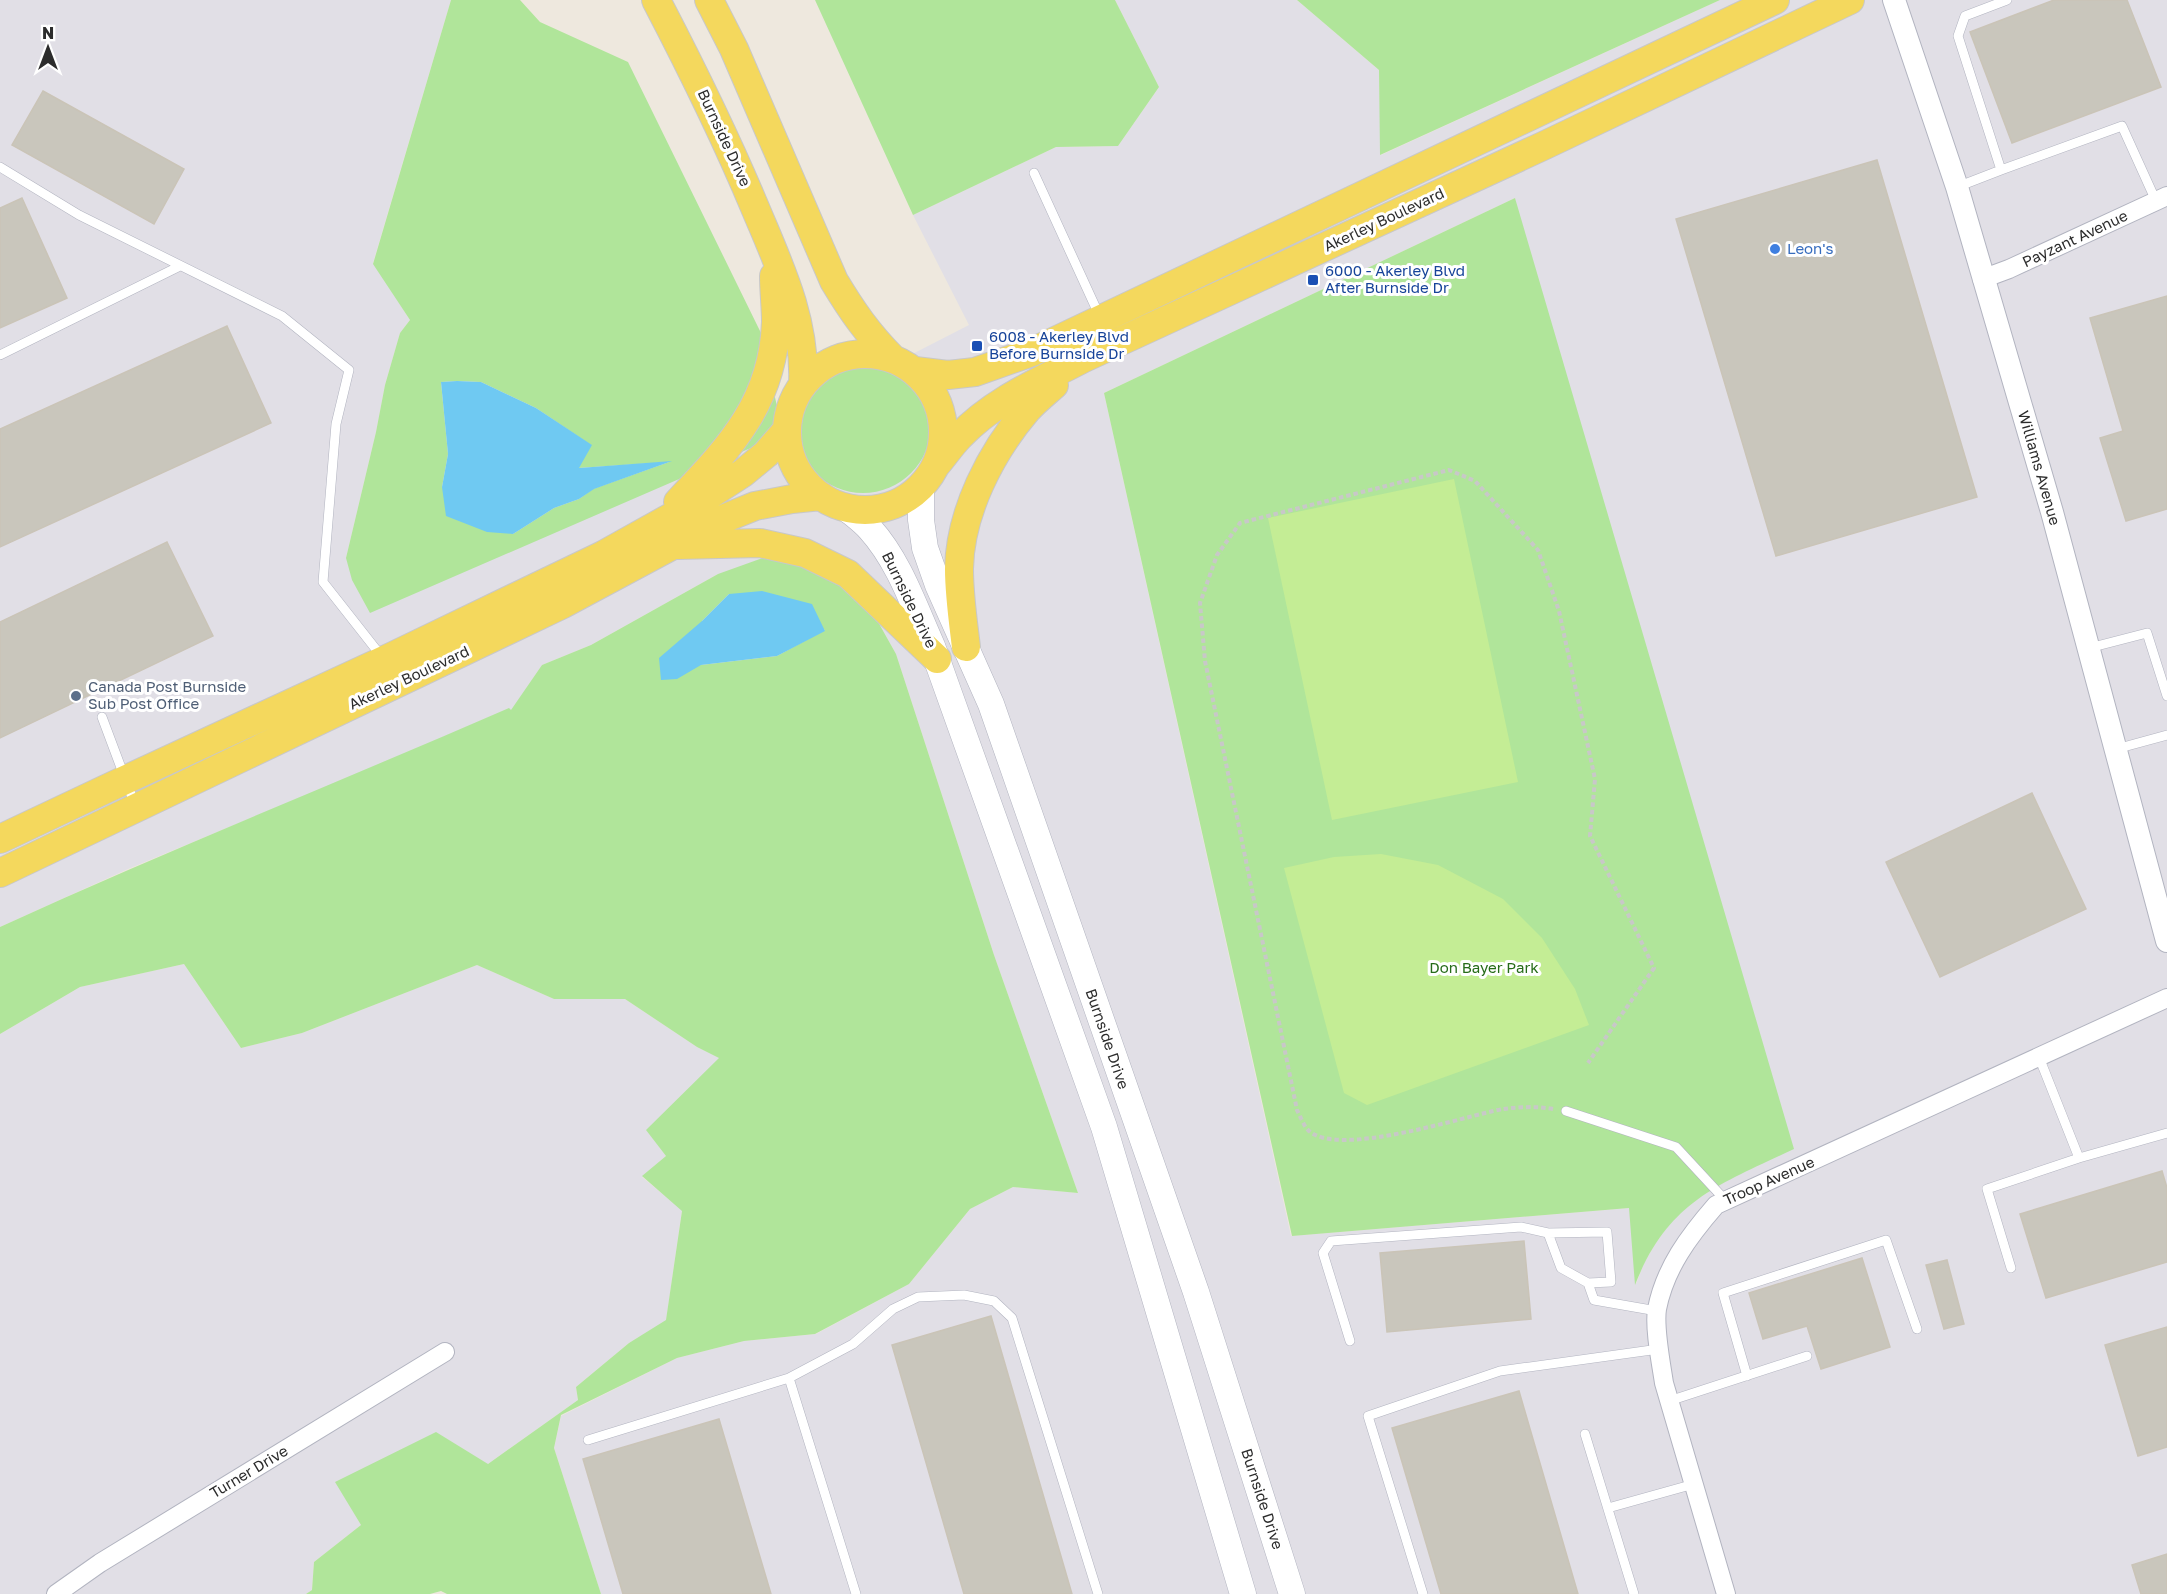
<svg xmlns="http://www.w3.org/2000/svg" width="2167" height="1594" font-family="'Golos Text',sans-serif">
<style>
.industrial{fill:#e1dfe6;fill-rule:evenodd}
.green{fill:#b0e59a;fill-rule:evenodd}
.pitch{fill:#c4ed95}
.water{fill:#6fc9f2}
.building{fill:#c9c6bc;stroke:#cac4b7;stroke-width:1.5}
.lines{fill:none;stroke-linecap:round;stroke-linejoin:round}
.service-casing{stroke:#b2b4c0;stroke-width:10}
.minor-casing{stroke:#b2b4c0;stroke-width:20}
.tertiary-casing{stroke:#b2b4c0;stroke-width:24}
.secondary-casing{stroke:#b2b4c0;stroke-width:27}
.primary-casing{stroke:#c8c8c8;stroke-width:30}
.path{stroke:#c8c8c8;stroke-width:4;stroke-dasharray:4.5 3;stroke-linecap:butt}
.service{stroke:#fff;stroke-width:9}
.minor{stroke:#fff;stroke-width:18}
.tertiary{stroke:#fff;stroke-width:22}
.secondary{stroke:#fff;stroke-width:26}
.primary{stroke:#f4d85d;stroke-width:28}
.shop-dot{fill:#3f7fe0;stroke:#fff;stroke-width:2}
.transit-dot{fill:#1a4fb4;stroke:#fff;stroke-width:2}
.service-dot{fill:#5c6f8a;stroke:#fff;stroke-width:2}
.labels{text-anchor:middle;stroke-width:6;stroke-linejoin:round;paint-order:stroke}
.street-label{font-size:15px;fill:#2c2c2c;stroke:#fff}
.shop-label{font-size:15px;fill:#366cbe;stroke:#fff;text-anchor:start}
.transit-label{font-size:15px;fill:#164399;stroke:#fff;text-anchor:start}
.service-label{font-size:15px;fill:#4e5e75;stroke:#fff;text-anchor:start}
.park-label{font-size:15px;fill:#266c19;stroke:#fff}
</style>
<rect width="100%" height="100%" fill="#eee8de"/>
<!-- industrial -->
<path class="industrial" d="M0,0H451L373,263L410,320L400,333L385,385L376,432L346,558L783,434L854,384L969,325L913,215L1056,147L1118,146L1159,87L1115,0H1297L1379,70L1381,155L1720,0H2167V1594H601L554,1448L561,1416L677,1358L744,1341L816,1334L909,1284L970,1209L1013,1187L1078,1193L994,955L896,654L849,570L718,574L591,645L542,665L511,711L508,709L355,775L128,869L0,927ZM1515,198L1719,1185L1688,1205L1672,1221L1657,1241L1644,1263L1636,1284L1630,1208L1291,1236L1104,393Z
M184,964L241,1048L302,1033L477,965L554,999H625L697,1047L720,1058L647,1130L666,1156L642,1177L682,1210L666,1321L629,1343L576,1387L578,1400L488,1464L336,1482L361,1525L314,1562L312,1590L306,1594H0V1034L80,987Z"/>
<!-- green -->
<path class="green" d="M451,0H520L540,22L628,62L761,333L783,434L370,613L352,580L346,558L376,432L385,385L400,333L410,320L373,264ZM457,381L481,382L536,408L591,445L578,468L669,462L593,489L579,499L554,508L513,534L442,487L448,454L441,382Z
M815,0H1115L1159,87L1118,146L1056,147L913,215Z
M1297,0H1720L1380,155L1379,70Z
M1515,198L1794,1149C1718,1185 1668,1201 1635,1285L1629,1208L1292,1236L1104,393Z
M795 425a68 68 0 1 1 136 0a68 68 0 1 1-136 0Z
M796,546L849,570L896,654L994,955L1078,1193L1013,1187L970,1209L909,1284L815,1334L744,1341L677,1358L561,1415L554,1448L601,1594H447L441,1591L430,1594H306L312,1590L314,1562L361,1525L335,1482L436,1432L488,1464L578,1400L576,1387L629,1343L666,1320L682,1211L642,1176L666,1156L646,1130L719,1058L697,1047L625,999H554L477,965L302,1033L241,1048L184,964L80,987L0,1034V927C168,850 339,782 509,708L511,710L542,665L591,645L718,574ZM729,594L825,630L777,656L701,665L702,621Z"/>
<!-- pitch -->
<path class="pitch" d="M1454,479L1518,782L1332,820L1268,518Z
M1381,854L1438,865L1503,899L1542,938L1575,989L1589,1025L1367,1105L1344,1093L1284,868L1334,857Z"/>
<!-- water -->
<path class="water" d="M457,381L481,382L536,408L592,445L579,468L672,461L594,489L579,499L554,508L513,534L487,532L446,516L442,487L448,454L441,382Z
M762,591L812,604L825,631L777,656L701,665L677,679L661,680L659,658L702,621L729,594Z"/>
<!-- building -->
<path class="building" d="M2054,0H2127L2161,87L2012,143L1970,32Z
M43,91L184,169L154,224L12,145Z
M1877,160L1977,497L1776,556L1676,219Z
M22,198L67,298L0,328V208Z
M2167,296V509L2126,521L2100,438L2123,431L2090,318Z
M227,326L271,423L0,547V429Z
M167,542L213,636L0,738V622Z
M2032,793L2086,909L1940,977L1886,862Z
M2162,1171L2167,1188V1262L2046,1298L2020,1214Z
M1524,1241L1531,1319L1387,1332L1380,1253Z
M1862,1258L1890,1347L1821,1369L1807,1326L1763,1339L1749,1293Z
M1947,1260L1964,1324L1944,1329L1926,1265Z
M991,1316L1072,1594H964L892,1345Z
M2167,1327V1447L2138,1456L2105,1345Z
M1519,1391L1578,1594H1441L1392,1428Z
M719,1419L771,1594H623L583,1459Z
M2167,1554V1594H2141L2132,1565Z"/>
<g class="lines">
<!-- service casing -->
<g class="service-casing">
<path id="service" d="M0,167L79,215L282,316L349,370L336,424L323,582L382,657
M2001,170L2122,126L2156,201
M1034,173L1100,317
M1957,187L2001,170L1958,36L1965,16L2007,0
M0,355L180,266
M2089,648L2147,633L2167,696
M102,717L135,805
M2116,749L2167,735
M2039,1057L2079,1158L2167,1133
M1566,1111L1676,1147L1726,1201
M1548,1233L1607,1232L1611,1282L1588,1283
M2011,1268L1987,1189L2079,1158
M1350,1341L1323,1253L1331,1241L1521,1227L1548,1233L1561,1268L1588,1283L1594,1300L1657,1311
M1747,1376L1723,1293L1886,1240L1917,1329
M789,1378L853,1344L893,1309L918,1297L964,1295L994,1301L1012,1318L1098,1594
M1669,1401L1807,1356
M1585,1434L1634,1594
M588,1440L789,1378L856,1594
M1608,1508L1694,1484
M1423,1594L1368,1416L1500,1371L1659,1349"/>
</g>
<!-- minor casing -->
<g class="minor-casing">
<path id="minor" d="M1982,279L2009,269L2167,196
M56,1594L100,1563L445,1352
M1726,1594L1664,1383C1661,1363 1654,1328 1657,1309C1665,1268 1689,1236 1716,1205L2167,998"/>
</g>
<!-- tertiary casing -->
<g class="tertiary-casing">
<path id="tertiary" d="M1894,0L1957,187L2052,512L2167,941"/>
</g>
<!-- secondary casing -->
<g class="secondary-casing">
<path id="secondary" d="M921,487V520L925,548L938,585L991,704L1196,1292L1292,1594
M845,507C853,514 863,521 870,529C899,561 914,606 932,646L1104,1127L1243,1594"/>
</g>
<!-- primary casing -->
<g class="primary-casing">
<path id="primary" d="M656,0C692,69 726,138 756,210C780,267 806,321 803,384
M709,0L734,49L834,281C852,311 868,334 893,359
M787 432a78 78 0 1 1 156 0a78 78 0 1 1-156 0Z
M915,371L948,375L975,372L1032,352L1775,0
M936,465C944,456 951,445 960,436C993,401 1040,381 1082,359L1543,146L1850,0
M678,502C730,447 773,403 776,322C776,307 774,291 774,276
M678,545L760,543L805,553L848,574L937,659
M966,647C963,622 959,595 959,569C960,512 991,452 1027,410C1035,401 1045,393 1054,385
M0,839L125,780L393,656L603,555L700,501L743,473L766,454L787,430
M0,873L563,604L718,521L755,506L792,499L821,496"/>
</g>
<!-- path -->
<path class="path" d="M1553,1109C1537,1106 1519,1107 1503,1109C1464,1116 1337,1159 1308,1130C1304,1126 1300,1116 1297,1110L1205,661L1200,603L1217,555L1240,523L1449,470L1475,481L1538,550L1559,611L1595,779L1590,836L1654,968L1588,1063"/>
<!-- service -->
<use href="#service" class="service"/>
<!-- minor -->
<use href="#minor" class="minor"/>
<!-- tertiary -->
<use href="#tertiary" class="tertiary"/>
<!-- secondary -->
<use href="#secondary" class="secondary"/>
<!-- primary -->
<use href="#primary" class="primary"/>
</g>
<!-- markers -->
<circle class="shop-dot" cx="1775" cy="249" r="6"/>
<g class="transit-dot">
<rect x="1307" y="274" width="12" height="12" rx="3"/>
<rect x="971" y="340" width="12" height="12" rx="3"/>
</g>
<circle class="service-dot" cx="76" cy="696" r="6"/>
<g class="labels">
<!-- street labels -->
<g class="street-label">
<text transform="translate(724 138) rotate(65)" y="5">Burnside Drive</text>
<text transform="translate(1384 220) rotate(-25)" y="5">Akerley Boulevard</text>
<text transform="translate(2075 239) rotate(-25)" y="5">Payzant Avenue</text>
<text transform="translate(2039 468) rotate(74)" y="5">Williams Avenue</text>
<text transform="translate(909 600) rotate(64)" y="5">Burnside Drive</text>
<text transform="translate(409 678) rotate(-25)" y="5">Akerley Boulevard</text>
<text transform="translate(1107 1039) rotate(71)" y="5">Burnside Drive</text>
<text transform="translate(1769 1181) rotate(-24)" y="5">Troop Avenue</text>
<text transform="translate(249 1472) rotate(-31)" y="5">Turner Drive</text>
<text transform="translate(1262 1499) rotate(72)" y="5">Burnside Drive</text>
</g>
<!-- shop labels -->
<g class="shop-label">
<text x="1787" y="254">Leon's</text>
</g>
<!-- transit labels -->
<g class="transit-label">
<text x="1325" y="276">6000 - Akerley Blvd<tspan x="1325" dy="17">After Burnside Dr</tspan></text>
<text x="989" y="342">6008 - Akerley Blvd<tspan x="989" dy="17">Before Burnside Dr</tspan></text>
</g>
<!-- service labels -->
<g class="service-label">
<text x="88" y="692">Canada Post Burnside<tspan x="88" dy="17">Sub Post Office</tspan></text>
</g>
<!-- park labels -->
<g class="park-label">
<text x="1484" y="973">Don Bayer Park</text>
</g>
</g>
<!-- north arrow -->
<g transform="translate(48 48)" stroke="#ffffff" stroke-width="4.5" paint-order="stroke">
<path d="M0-4.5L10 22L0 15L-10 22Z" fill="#2c2c2c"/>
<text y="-9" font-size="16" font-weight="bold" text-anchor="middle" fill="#2c2c2c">N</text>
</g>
</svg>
